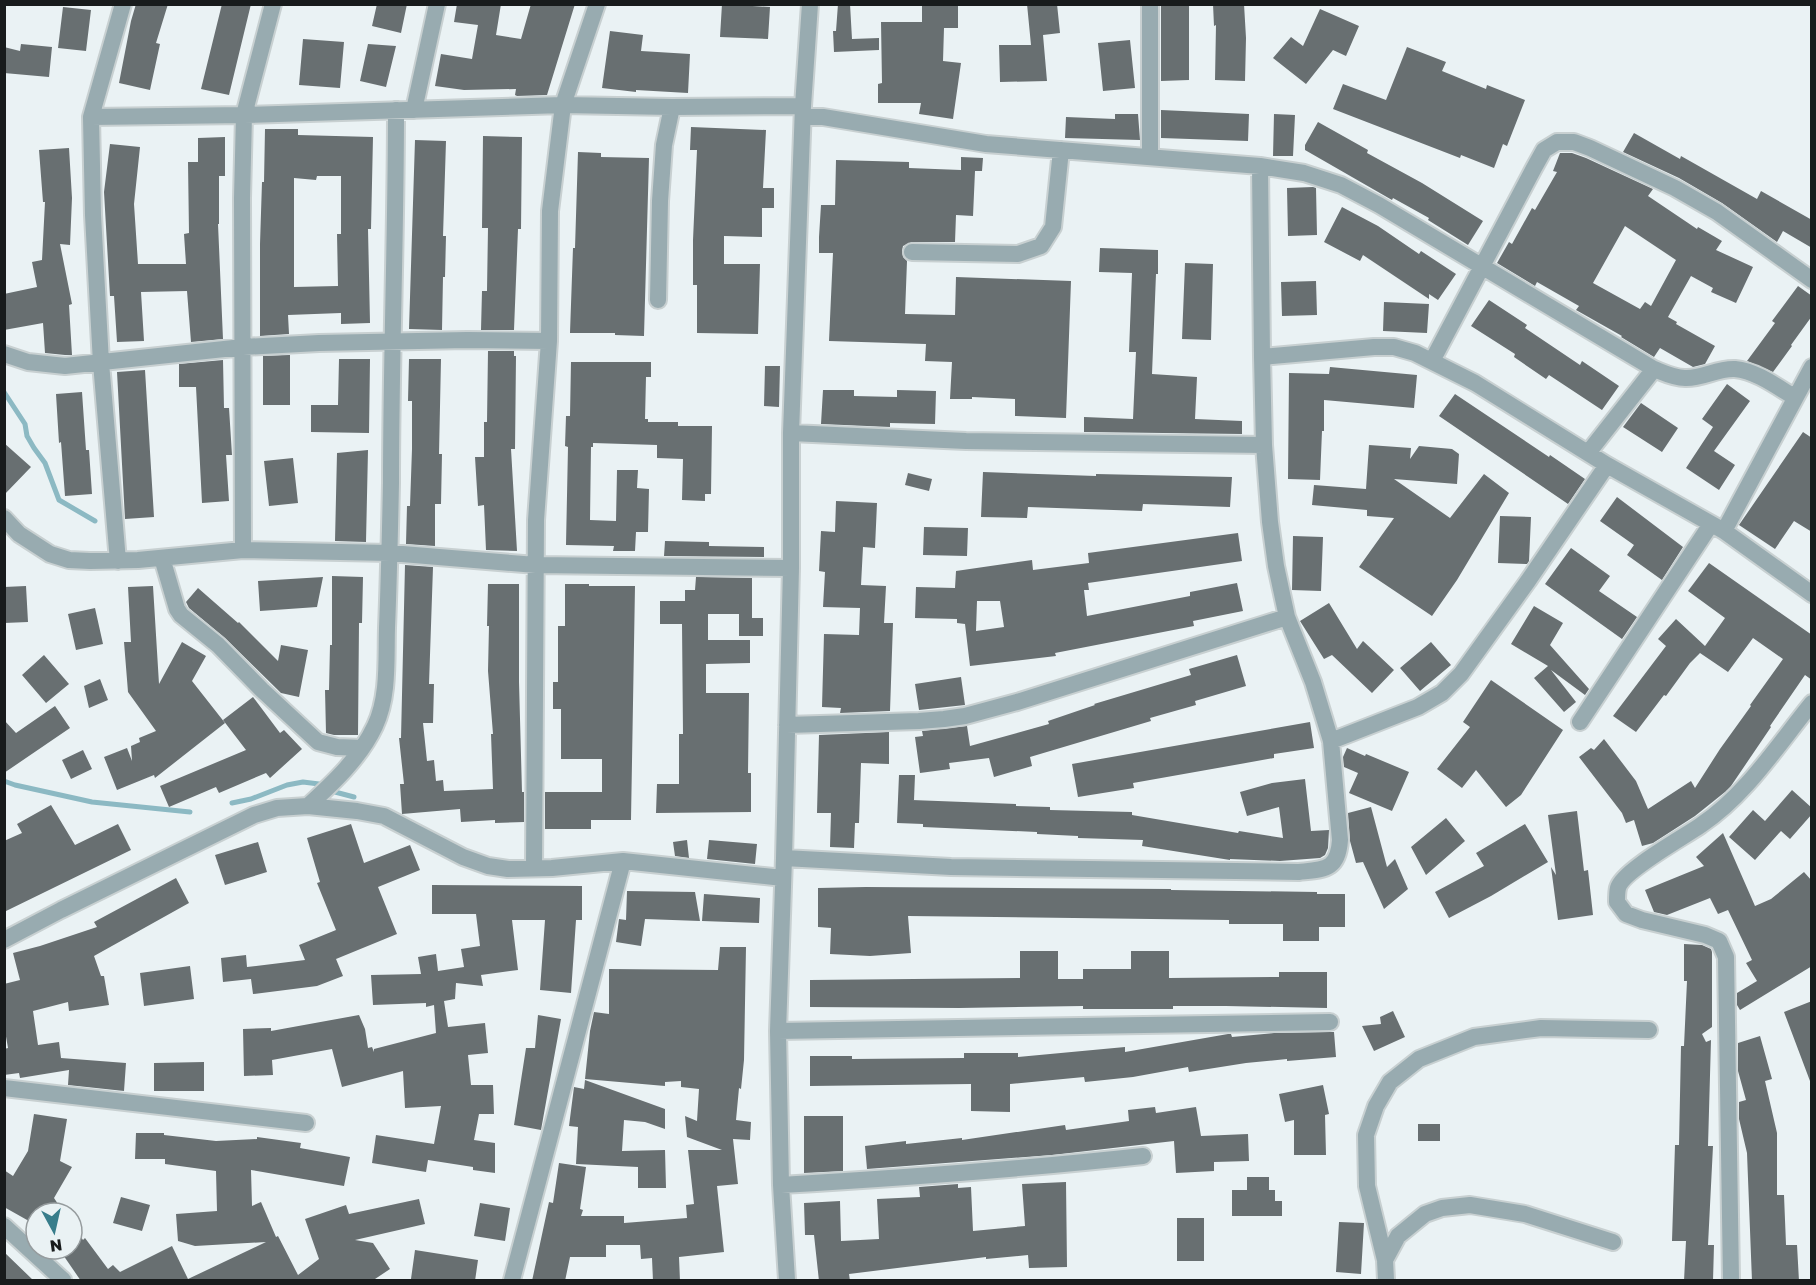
<svg xmlns="http://www.w3.org/2000/svg" width="1816" height="1285" font-family="'Golos Text',sans-serif">
<style>
.lines{fill:none;stroke-linecap:round;stroke-linejoin:round}
.stream{stroke:#8cb9c3;stroke-width:5}
.building{fill:#686f71;fill-rule:evenodd}
.minor-casing{stroke:#c8d0d1;stroke-width:20}
.minor{stroke:#98abb0;stroke-width:16}
</style>
<rect width="100%" height="100%" fill="#eaf2f4"/>
<g class="lines">
<!-- stream -->
<path class="stream" d="M4,392L25,424L27,436L34,448L45,463L59,500L95,521
M4,781L15,785L92,802L190,812
M232,803L251,799L287,785L303,782L319,784L335,792L354,797"/>
</g>
<!-- building -->
<path class="building" d="M136,4H168L156,43L160,44L150,90L119,83L131,21Z
M222,4H251L229,95L201,89Z
M377,4H407L401,33L372,26Z
M457,4H501L496,35L521,39L531,4H575L547,95L517,96L515,95L516,89L464,90L435,86L441,54L472,59L478,25L454,22Z
M722,4L770,7L768,39L720,37Z
M838,4H850L852,39L879,38V50L834,52L833,31H836Z
M922,4H958V28H944L943,61L961,63L953,119L919,114L921,103H878V84L882,83L881,22H922Z
M1027,4H1057L1060,33L1043,35L1047,81L1000,82L999,45H1031Z
M1161,4H1189V80L1161,81Z
M1213,4H1244L1246,38L1245,81L1215,80L1216,25L1214,26Z
M63,7L91,10L86,51L58,48Z
M1320,9L1359,26L1346,56L1333,50L1306,84L1273,58L1291,37L1303,46Z
M610,31L643,35L641,51L690,54L688,93L636,90V92L602,88Z
M303,39L344,42L340,88L299,85Z
M1130,40L1135,88L1103,91L1098,43Z
M21,44L52,47L49,77L4,73V47L20,51Z
M368,44L396,46L386,87L360,81Z
M1407,47L1446,62L1442,71L1486,89L1487,85L1525,100L1507,146L1503,144L1494,168L1461,155L1460,158L1333,109L1343,84L1386,100Z
M1161,110L1249,114L1248,141L1161,138Z
M1115,114H1138L1140,140L1065,138L1066,117L1115,119Z
M1274,114L1295,115L1293,156H1273Z
M1318,122L1368,150L1367,153L1422,183L1483,221L1468,245L1428,220L1429,218L1393,198L1392,200L1305,150V145Z
M691,127L766,130L763,188H774V208H762V237L724,236V264H760L758,334L697,333V285H693V240L697,150H690Z
M265,129H298V135L373,137L371,229H368L370,323L341,324V313L288,315L289,334L260,336V244L262,182H264ZM317,176H341V234H337L338,286L294,287V178L316,180Z
M1634,133L1680,159L1681,156L1757,199L1761,191L1812,220V248L1783,231L1777,242L1722,203L1679,178L1623,152Z
M483,136L522,137L521,229H518L514,330H481L482,291H487L488,228H482Z
M225,137V176H219V224H218L223,339L191,342L187,291L141,292L144,341L117,342L114,296H110L104,192L110,144L140,147L134,204L138,264H186L184,234L189,233L188,162H198V138Z
M415,140L446,141L443,236H446L445,277H443L442,330L409,329Z
M69,148L72,198L70,245L60,244L72,304L69,305L72,355H65L45,353L43,323L4,330V294L37,287L32,262L42,260L45,202H43L39,150Z
M578,152L601,153V157L649,158L644,336L615,335V333H570L573,248H575Z
M1560,153H1572L1586,158L1653,189L1648,196L1697,229L1698,227L1722,241L1716,250L1753,267L1736,303L1711,292L1713,288L1691,276L1668,317L1677,322L1676,324L1715,346L1705,364L1693,367L1660,348L1654,357L1621,337L1622,336L1576,310L1579,306L1537,282L1535,286L1497,263L1509,242L1512,244L1532,208L1535,210L1557,172L1553,171ZM1625,226L1676,260L1651,306L1645,302L1640,309L1593,283Z
M961,157L983,158L982,171H975L973,216L956,215L955,242H912L903,246L902,251L903,257L907,261L905,314L955,315L956,277L1071,281L1066,418L1015,416V399L972,397V399H950L952,362L925,361L926,344L829,341L833,253H819V237L821,205H835L836,160L909,162V168L961,170Z
M1313,187L1316,188L1317,235L1288,236L1287,188Z
M1342,207L1378,226L1419,254L1421,251L1456,274L1438,300L1429,294V299L1363,255L1360,261L1324,242Z
M1100,248L1158,250V274H1156L1152,374L1197,377L1195,419L1242,421V434L1084,432V417L1133,419L1136,352H1129L1132,273L1099,272Z
M1185,263L1213,264L1211,340L1182,339Z
M1316,281L1317,315L1282,316L1281,282Z
M1798,286L1812,296V316L1791,345L1792,346L1773,372L1747,361L1775,323L1772,321Z
M1489,300L1527,325L1525,328L1580,365L1582,361L1619,386L1602,410L1549,375L1546,379L1514,357L1515,354L1471,326Z
M1384,302L1429,304L1427,333L1383,331Z
M488,351H514V356H516L515,449H511L517,551L486,550L484,505L478,506L475,457H484V422H487Z
M289,355H290V405H263V356Z
M339,359H370L369,433L311,432V405H338Z
M409,359H441L439,454H442L441,504H435V546L406,544L407,506H410L412,449V401H408Z
M223,360L224,408H229L232,455H226L229,501L202,503L196,387H179V364Z
M571,362H651V377H646L645,419H648V422H678V426H712L711,494H705V501L682,500L683,459L657,458V445L593,443V447H591L590,520L616,521L617,470H638L637,488L649,489L648,532H636L635,551H613L614,546L566,545L568,447L565,446L566,416H570Z
M765,366H780L779,407L764,406Z
M1330,367L1417,375L1414,408L1324,400V431H1322L1320,480L1288,479L1289,373L1329,374Z
M145,370L154,517L125,519L117,372Z
M1727,384L1750,401L1714,451L1735,465L1719,490L1686,468L1713,427L1702,419Z
M823,390H854V396L897,397V390L936,391L935,424L890,423V427L821,424Z
M82,392L86,450H89L92,494L65,496L61,442L59,443L56,394Z
M1455,394L1549,457L1550,455L1585,479L1568,504L1439,416Z
M1641,403L1678,428L1662,452L1623,427Z
M1803,432L1812,438V532L1794,521L1775,549L1739,525Z
M4,443L31,467L4,495Z
M1369,445L1411,448L1410,459L1419,446L1452,449L1459,454L1457,484L1394,479L1450,518L1484,474L1509,493L1457,580L1432,616L1359,567L1394,518L1367,516V510L1312,505L1314,485L1366,489Z
M368,450L366,542L335,541L337,453Z
M293,458L298,503L269,506L264,461Z
M983,472L1096,476V474L1232,477L1230,507L1143,504L1142,511L1028,507L1027,518L981,517Z
M908,473L932,479L929,491L905,485Z
M1617,497L1683,547L1662,580L1627,555L1634,545L1600,521Z
M836,501L877,503L875,548L863,547L861,585L886,586L884,623H893L890,711L840,713L841,708L822,707L824,634L859,635L860,608L823,607L825,572L819,571L821,531L835,532Z
M1500,516L1531,517L1529,561L1527,564L1498,563Z
M924,527L968,528L967,556L923,555Z
M1238,533L1242,561L1088,583L1089,590H1084L1087,616L1190,596V592L1237,583L1243,611L1193,621L1194,626L1055,653L1056,656L970,666L965,624L957,623V619L915,618L916,587L955,588L956,571L1032,560L1033,570L1089,563L1088,553ZM977,601H1000L1004,627L976,631Z
M1293,536L1323,537L1321,591L1292,590Z
M665,541L709,542V546L764,547V557L664,556Z
M1571,548L1610,576L1599,591L1637,617L1622,639L1545,584Z
M1709,563L1812,635V680L1805,675L1770,726L1771,727L1731,786L1725,792L1695,816L1653,843L1642,846L1634,820L1626,823L1622,813L1579,757L1591,748L1594,750L1604,739L1636,781L1648,809L1691,781L1695,788L1720,749L1751,706L1750,705L1783,659L1753,638L1728,672L1700,653L1690,663L1666,696L1664,695L1636,732L1613,716L1666,646L1658,639L1676,619L1705,646L1725,618L1688,591Z
M405,565L433,567L429,684H434L433,723H423L427,761L434,760L436,781L443,780L444,791L493,789L491,734H493L488,671L489,626H487L488,584H519V682L522,792H524V822L495,823V820L461,822L460,809L402,814L400,784H404L399,738H401Z
M332,576L363,577L362,623H359L358,735H334L326,733L325,690H329L330,645H332Z
M323,577L317,607L260,611L258,581Z
M696,577L752,578V618H763V636H739V614H708V640H750V663L706,664V693H749L748,773H751V812L656,813L657,784H679V734H683L682,624H660V601H685V590H695Z
M565,584H589V586H635L631,820H591V829H545V792H602V759H561V709H553V682H558V626H565Z
M26,586L28,622L4,623V587Z
M153,586L159,684L182,642L206,656L192,681L225,723L155,778L154,775L117,790L104,757L127,748L132,761L131,746L140,742L139,738L156,731L128,692L124,642H131L128,587Z
M198,588L238,623L239,622L278,661L281,645L308,650L299,697L281,693L225,638L189,608L186,602Z
M1329,603L1357,649L1363,641L1394,670L1372,693L1332,655L1324,659L1300,621Z
M1534,606L1563,623L1550,645L1589,689L1585,695L1551,670L1576,702L1564,712L1534,678L1548,666L1511,644Z
M95,608L103,644L76,650L68,614Z
M1431,642L1451,665L1420,691L1400,668Z
M44,655L69,684L46,703L22,675Z
M1237,655L1246,686L1195,701L1196,705L1150,718L1151,721L1030,757L1032,766L994,777L989,758L949,763L950,769L920,773L915,737L923,736L922,731L967,726L970,746L1049,724L1048,721L1095,705L1094,704L1191,675L1189,669Z
M961,677L965,705L919,710L915,684Z
M100,679L108,700L89,708L84,686Z
M1491,680L1563,730L1521,795L1506,807L1476,770L1462,788L1437,769L1470,727L1463,722Z
M253,697L280,733L284,730L302,749L270,778L266,773L219,793L216,787L169,807L160,786L246,750L223,720Z
M55,706L70,728L4,773V720L16,733Z
M1310,722L1314,748L1274,754V758L1133,783L1134,788L1078,797L1072,764Z
M889,732V764L861,763L859,823H855L854,848L830,847L831,813H817L819,735Z
M1347,748L1365,756L1366,754L1409,772L1392,811L1349,793L1358,773L1344,767L1343,757Z
M83,750L92,769L71,779L62,760Z
M899,775H915L914,800H912L1016,804V806L1050,807V810L1132,812V815L1238,833L1239,831L1283,838L1279,807L1247,816L1240,792L1272,783L1305,779L1311,831L1329,830L1328,848L1325,855L1320,858L1280,861L1230,859V860L1142,846L1143,840L1078,838V836L1037,834V832L923,827V824L897,823Z
M1792,790L1812,808V814L1790,839L1781,831L1755,860L1729,837L1753,810L1765,821Z
M51,805L75,845L118,824L131,850L4,912V841L22,833L17,824Z
M1371,807L1387,867L1395,859L1408,889L1384,909L1363,862L1356,863L1350,841L1348,813Z
M1577,811L1584,871L1588,870L1593,915L1558,920L1551,867L1556,875L1548,815Z
M1446,818L1465,841L1426,875L1411,847Z
M351,824L364,863L410,845L420,870L378,887L397,934L336,959L343,976L317,986L253,994L251,979L223,982L221,958L246,955L247,967L305,960L299,945L336,930L317,883L320,882L307,838Z
M1525,824L1548,862L1491,896L1449,918L1435,892L1484,866L1476,853Z
M1723,833L1755,906L1771,899L1804,872L1812,881V966L1740,1010L1737,1005V993L1757,981L1746,963L1752,960L1728,910L1718,914L1710,898L1667,915L1654,912L1645,890L1704,866L1696,857Z
M687,840L689,858L675,856L673,842Z
M709,840L757,844L755,864L707,859Z
M258,842L267,872L225,885L215,855Z
M176,878L189,903L94,956L101,976H104L109,1005L69,1011L68,1002L33,1011L38,1045L59,1042L61,1058L126,1063L124,1091L68,1085L69,1070L20,1078L19,1073L4,1075V1049L8,1048L4,1025V984L20,980L13,953L40,946L97,927L94,922Z
M432,885L582,886V920H576L571,993L540,990L545,920H512L518,970L481,975L483,986L456,983L455,999L444,1001L448,1027L485,1023L488,1053L468,1055L471,1085H493L494,1114H479L474,1140L495,1143V1173L473,1170V1167L428,1160L426,1172L372,1163L376,1135L434,1144L441,1106L405,1108L403,1071L342,1087L332,1049L272,1060L273,1075L244,1076L243,1029L271,1028V1031L359,1015L365,1029L368,1048L372,1047L374,1052V1049L436,1033L434,1005L426,1007V1003L373,1005L371,975L421,974L418,957L436,954L438,971L464,967L461,949L480,946L476,914H432Z
M866,887L1171,889V890L1317,892V894H1345V927H1319V941H1283V924H1229V920L908,916L911,953L870,956L830,954L831,928L818,927V888Z
M627,891L695,892L700,921L645,919L641,946L616,942L619,919L626,920Z
M704,894L760,898L759,923L702,921Z
M1684,944L1702,945L1711,949L1712,952V1027L1702,1034L1706,1042L1711,1040L1708,1146H1713L1708,1245H1714L1713,1281H1684L1686,1241H1672L1675,1145H1679L1681,1046H1684L1687,981H1684Z
M720,947H746L744,1060L741,1089L739,1088L736,1120L751,1122L750,1140L733,1139L738,1184L717,1186L724,1252L679,1257L680,1281H653L652,1258L641,1259L640,1245H606V1257H570L565,1281H532L549,1202L553,1203L559,1163L586,1167L580,1209L583,1210L581,1216H624V1223L687,1218L686,1205L694,1204L688,1150H722L687,1137L685,1116L697,1121L699,1089L681,1087V1081L665,1082V1086L585,1079L590,1031L594,1012L609,1014V969L718,970Z
M1020,951H1058V979H1083V969H1131V951H1169V978L1279,977V972H1327V1008L1226,1006H1173V1009H1083V1006L959,1008L810,1007V980L1020,978Z
M190,966L194,999L144,1006L140,973Z
M1812,1001V1081H1810L1784,1012Z
M1393,1011L1405,1037L1374,1051L1362,1026L1381,1024L1380,1017Z
M538,1015L561,1019L541,1130L514,1125L526,1048H535Z
M1330,1032H1334L1336,1057L1287,1061V1059L1246,1063L1189,1072L1188,1067L1133,1077L1085,1082L1084,1077L1010,1084V1112L971,1111V1084L810,1086V1056H852V1059L964,1058V1053H1018V1057L1125,1047V1052L1228,1034H1231L1232,1037L1274,1033Z
M1760,1036L1772,1079L1765,1081L1777,1133V1195H1784L1786,1245H1797L1799,1281H1752L1747,1153L1739,1119V1102L1746,1100L1738,1071V1043Z
M204,1062V1091H154V1063Z
M585,1080L665,1109V1129L645,1122L624,1120L622,1151L665,1150L666,1188H638V1167L576,1164L578,1127L569,1126L574,1087L584,1089Z
M1323,1085L1329,1114L1325,1115L1326,1155H1294V1120L1285,1122L1279,1094Z
M1155,1107L1156,1113L1196,1107L1201,1136L1248,1134L1249,1161L1214,1162V1171L1176,1173L1174,1141L1052,1155L867,1169L865,1146L906,1141V1144L962,1138V1140L1065,1125L1066,1130L1129,1121L1128,1110Z
M34,1114L67,1119L60,1161L72,1167L54,1198L64,1213H36V1225L4,1207V1170L13,1176L28,1151Z
M804,1116H843V1171L804,1173Z
M1418,1124H1440V1141H1418Z
M136,1133H164V1135L216,1141L257,1139V1137L301,1143L300,1148L350,1157L344,1186L251,1170L252,1206L261,1202L276,1237L278,1236L298,1275L319,1259L305,1219L346,1205L349,1214L419,1199L425,1224L355,1240L373,1243L390,1269L372,1281H81L59,1249H72V1224L83,1240L85,1238L108,1269L113,1265L120,1272L172,1246L188,1279L266,1242L195,1246L178,1241L176,1214L217,1211L216,1171L165,1164V1159H135Z
M1247,1177H1269V1190H1275V1201H1282V1216H1232V1190H1247Z
M1066,1182L1067,1267L1029,1268L1028,1255L986,1259V1257L849,1274L850,1281H819L814,1235H805L804,1203L840,1201L841,1241L879,1239L877,1199L920,1197L919,1187L958,1184V1188L971,1187L973,1231L1025,1226L1022,1184Z
M121,1197L150,1205L142,1231L113,1223Z
M480,1203L510,1208L505,1241L474,1236Z
M1177,1218H1204V1261H1177Z
M1339,1222L1364,1223L1361,1274L1336,1272Z
M415,1250L478,1260L475,1281L411,1279Z
M4,1252L34,1281H4Z"/>
<g class="lines">
<!-- minor casing -->
<g class="minor-casing">
<path id="minor" d="M1150,4V157
M414,110L437,4
M91,117L244,115L563,105L672,107L803,106
M803,117H823L986,144L1260,166L1304,173L1341,185L1379,205L1654,369C1664,373 1674,378 1685,378C1702,379 1717,368 1735,369C1756,371 1776,386 1794,397
M912,252L1018,254L1041,246L1053,227L1061,150
M658,300L660,201L664,145L672,107
M4,354L28,362L65,366L243,347L319,343L467,340L549,341
M1262,357L1374,347H1394L1415,353L1475,383L1607,465L1724,531L1812,594
M1432,361L1534,168L1544,150L1557,142H1574L1590,148L1675,188L1717,212L1812,280
M791,433L966,441L1264,445
M1588,453L1654,369
M4,518L19,534L50,554L69,560L90,561L138,560L243,550L390,553L536,565L791,568
M1724,531L1812,367
M243,550L242,198L244,115L273,4
M162,558L177,609L181,615L218,645L262,690L318,742L337,747L362,748
M118,561L101,363L93,215L91,117L123,4
M1580,722L1711,524
M787,725L919,721L944,719L965,716L1017,702L1287,617
M1331,741L1418,707L1442,693L1461,674L1528,581L1607,465
M308,806C333,783 360,758 375,726C389,696 386,660 387,628C389,579 390,531 391,483C391,358 396,234 396,110
M784,858L951,867L1299,872C1325,869 1338,870 1340,840L1331,741L1313,682L1287,617L1276,566L1270,522L1264,445L1262,357L1260,166
M534,868L536,520L549,341L550,211L563,105L597,4
M4,940L61,910L254,815L277,808L308,806L357,811L384,816L463,857L488,866L508,869L552,868L623,861L783,878
M778,1031L1330,1022
M4,1088L306,1123
M781,1185C902,1178 1023,1169 1143,1156
M4,1226L63,1280
M1385,1260L1367,1186L1366,1135L1376,1106L1390,1082L1419,1059L1474,1037L1541,1028L1649,1030
M512,1280L623,861
M787,1280L781,1185L778,1031L784,858L791,568V433L803,106L810,4
M1386,1280L1385,1260L1398,1236L1425,1214L1442,1208L1470,1205L1525,1214L1613,1242
M1731,1280L1726,957L1719,941L1705,935L1642,920L1626,914L1617,902C1617,898 1617,892 1618,888C1622,871 1684,837 1701,825C1746,795 1777,746 1812,703"/>
</g>
<!-- minor -->
<use href="#minor" class="minor"/>
</g>
<!-- border -->
<rect width="1816" height="1285" fill="none" stroke="#181b1c" stroke-width="12"/>
<!-- north arrow -->
<g transform="translate(54 1231) rotate(172)"><circle r="28" fill="#eaf2f4" stroke="#969c9e" stroke-width="1.5"/>
<path d="M0-4.5L10 22L0 15L-10 22Z" fill="#387d8b"/>
<text y="-9" font-size="16" font-weight="bold" text-anchor="middle" fill="#181b1c">N</text>
</g>
</svg>
